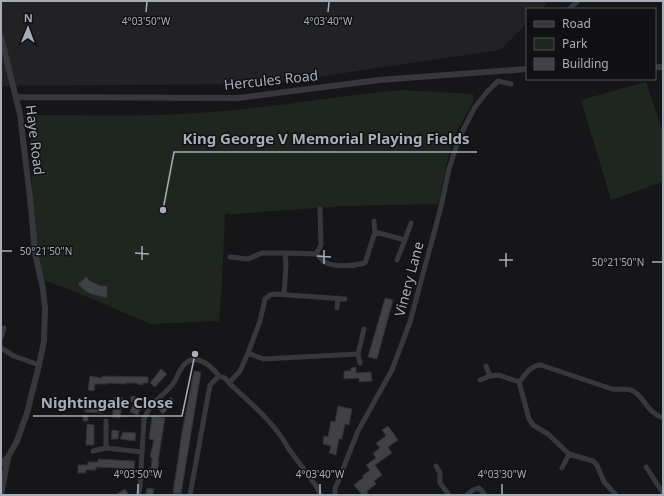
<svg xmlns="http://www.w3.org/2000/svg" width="664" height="496" font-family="'Noto Sans',sans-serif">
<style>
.built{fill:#222225}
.green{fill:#1e261f}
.building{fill:#404145;stroke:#303034}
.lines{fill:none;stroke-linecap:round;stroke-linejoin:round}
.minor{stroke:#37383d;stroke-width:5}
.tertiary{stroke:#37383d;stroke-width:6}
.ticks{fill:none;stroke:#a8adb8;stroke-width:1.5}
.labels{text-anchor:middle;stroke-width:3;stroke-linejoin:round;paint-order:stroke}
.street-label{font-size:14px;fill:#a8adb8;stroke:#111113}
.ticks-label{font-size:10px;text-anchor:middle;fill:#a8adb8;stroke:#111113;stroke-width:3;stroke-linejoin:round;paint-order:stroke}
.leader{fill:none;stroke:#a8adb8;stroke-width:1.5}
.callout-dot{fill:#a8adb8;stroke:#111113;stroke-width:1.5}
.callout-label{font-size:15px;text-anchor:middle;font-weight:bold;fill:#a8adb8;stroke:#111113;stroke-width:3;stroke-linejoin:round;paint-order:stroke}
</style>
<rect width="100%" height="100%" fill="#161618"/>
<!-- built -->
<path class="built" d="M1,1H549L541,9H527V23L500,50L269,84L1,86Z"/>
<!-- green -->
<path class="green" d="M646,82L663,132V182L611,200L581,100Z
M403,90L473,94L474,100L454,137L446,167L439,203L436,204L345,206L234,214L231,215L225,213L222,282L219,321L151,324L73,291L43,280C30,227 32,170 30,115C85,115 142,117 197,113C266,109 334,96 403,90Z"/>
<!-- building -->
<path class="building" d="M86,277L90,281L101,286H107V298L91,294L84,290L78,284Z
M385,298L393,300L377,359L368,357Z
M356,367V373L371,372L372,381L359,382V378L344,379V371H351V368Z
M161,369L167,374L155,387L150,383Z
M194,371L201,372L181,494L173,493L182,432Z
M90,376L102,378V376L148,377V383H143V385L137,384V383H126V384L108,383V384H95L94,391L88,390Z
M131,396L136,397V402H131Z
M115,397L123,398L120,418L112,417Z
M171,397L174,401L173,403V404L163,414L157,408Z
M85,403L103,405V413L85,412Z
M133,404L141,407L138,415L130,412Z
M338,406L352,409L349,425L345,424L342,439H339L336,455L329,453L331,446L323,444L324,436L328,437L331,421L335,422Z
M83,415L88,416V421H83Z
M152,416L165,418L158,462H159L156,476L148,475L149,468H151L152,458L150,457L154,440L149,439Z
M87,424L94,425V445H86Z
M388,426L398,440L388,447L392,453L375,465L382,475L374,481L376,484L367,491L368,493L366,495H362L354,485L364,477L362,476L370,470L366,465L376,458L373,453L380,448L376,443L386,436L382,430Z
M112,430L119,431L118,439H111Z
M123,432L136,433L135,441L120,439Z
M98,459L135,461L134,469L96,467V470H86V473H78V465H88V462H98Z
M147,488L154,489L153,495H146Z
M125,489L129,495H115Z"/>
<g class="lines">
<!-- minor -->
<path class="minor" d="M569,9L578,1
M375,232L405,240L397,260
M405,240L411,223
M316,254L321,245L320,209
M230,257L248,259L262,253H285
M284,295L286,265L285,253L316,254C319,256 321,259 323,261C333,268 354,266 365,263L375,232L374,221
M337,308L338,298
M1,338L4,328
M1,348L14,356L39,365
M248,353L263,359L358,354L364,329
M358,354L360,363
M490,376L499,375L519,382C526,374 531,365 541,365L612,389C618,390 627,388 633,391C644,396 646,412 663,418
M480,380L490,376L486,366
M519,382L529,419L533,425L548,434L569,454L593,461L597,465L604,482L616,495
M229,383L240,371L248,353L260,321L265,299L270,295L275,294L345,299
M106,448V421
M93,451L106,448L142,452
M436,466L440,473V483L449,495
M646,467L663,493
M562,468L569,454
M138,495L140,487L144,419C150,403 162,397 172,385C177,380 177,374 181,369C192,350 210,364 219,376
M190,495L210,385L219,376L225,378L229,383C248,401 277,425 288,448L317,487L320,495
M335,495V489L358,431L392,370L410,322L441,207L449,169L459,138L475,107L487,92L498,81L511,84
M467,495L473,490L479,488L485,495"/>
<!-- tertiary -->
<path class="tertiary" d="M1,37L20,114L31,207L35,253L43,289L45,308L44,341L39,365L27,413L17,441L8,457L1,495
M655,67H663
M17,97L238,98L379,80L527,69
M1,464L8,457"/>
</g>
<!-- ticks -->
<path class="ticks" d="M146,12L147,2M328,12L329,2M2,251H12M135,253L149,254M317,256L331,257M142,260V246M499,260H513M652,262H662M324,264V250M506,267V253M138,494V484M320,494V484M502,494V484"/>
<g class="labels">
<!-- street labels -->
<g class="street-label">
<text transform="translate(271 80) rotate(-6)" y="5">Hercules Road</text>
<text transform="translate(35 140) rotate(83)" y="5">Haye Road</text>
<text transform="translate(409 279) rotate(-75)" y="5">Vinery Lane</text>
</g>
</g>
<g class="ticks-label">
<text x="146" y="25">4°03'50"W</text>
<text x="328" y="25">4°03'40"W</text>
<text x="46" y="255">50°21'50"N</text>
<text x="618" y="266">50°21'50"N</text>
<text x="138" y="478">4°03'50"W</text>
<text x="320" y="478">4°03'40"W</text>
<text x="502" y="478">4°03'30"W</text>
</g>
<!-- callouts -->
<path class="leader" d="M163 210L174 152H477M195 354L182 416H33"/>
<g class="callout-dot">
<circle cx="163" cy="210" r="4"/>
<circle cx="195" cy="354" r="4"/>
</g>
<g class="callout-label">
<text x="326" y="144">King George V Memorial Playing Fields</text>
<text x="107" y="408">Nightingale Close</text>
</g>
<!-- border -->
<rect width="664" height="496" fill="none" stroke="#a8adb8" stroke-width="4"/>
<!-- legend -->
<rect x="526" y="8" width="130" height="72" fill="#111113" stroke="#4d4f55"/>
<rect x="534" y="21" width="20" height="6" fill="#37383d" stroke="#4d4f55"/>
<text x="562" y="28" font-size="12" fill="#a8adb8">Road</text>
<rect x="534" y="38" width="20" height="12" fill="#1e261f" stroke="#4d4f55"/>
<text x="562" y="48" font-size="12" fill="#a8adb8">Park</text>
<rect x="534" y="58" width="20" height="12" fill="#404145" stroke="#4d4f55"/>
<text x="562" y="68" font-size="12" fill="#a8adb8">Building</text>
<!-- north arrow -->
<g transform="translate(28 28) rotate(1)" stroke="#111113" stroke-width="3" paint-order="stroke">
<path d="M0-3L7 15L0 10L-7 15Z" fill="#a8adb8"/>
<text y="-6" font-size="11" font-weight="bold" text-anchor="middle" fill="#a8adb8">N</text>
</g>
</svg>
